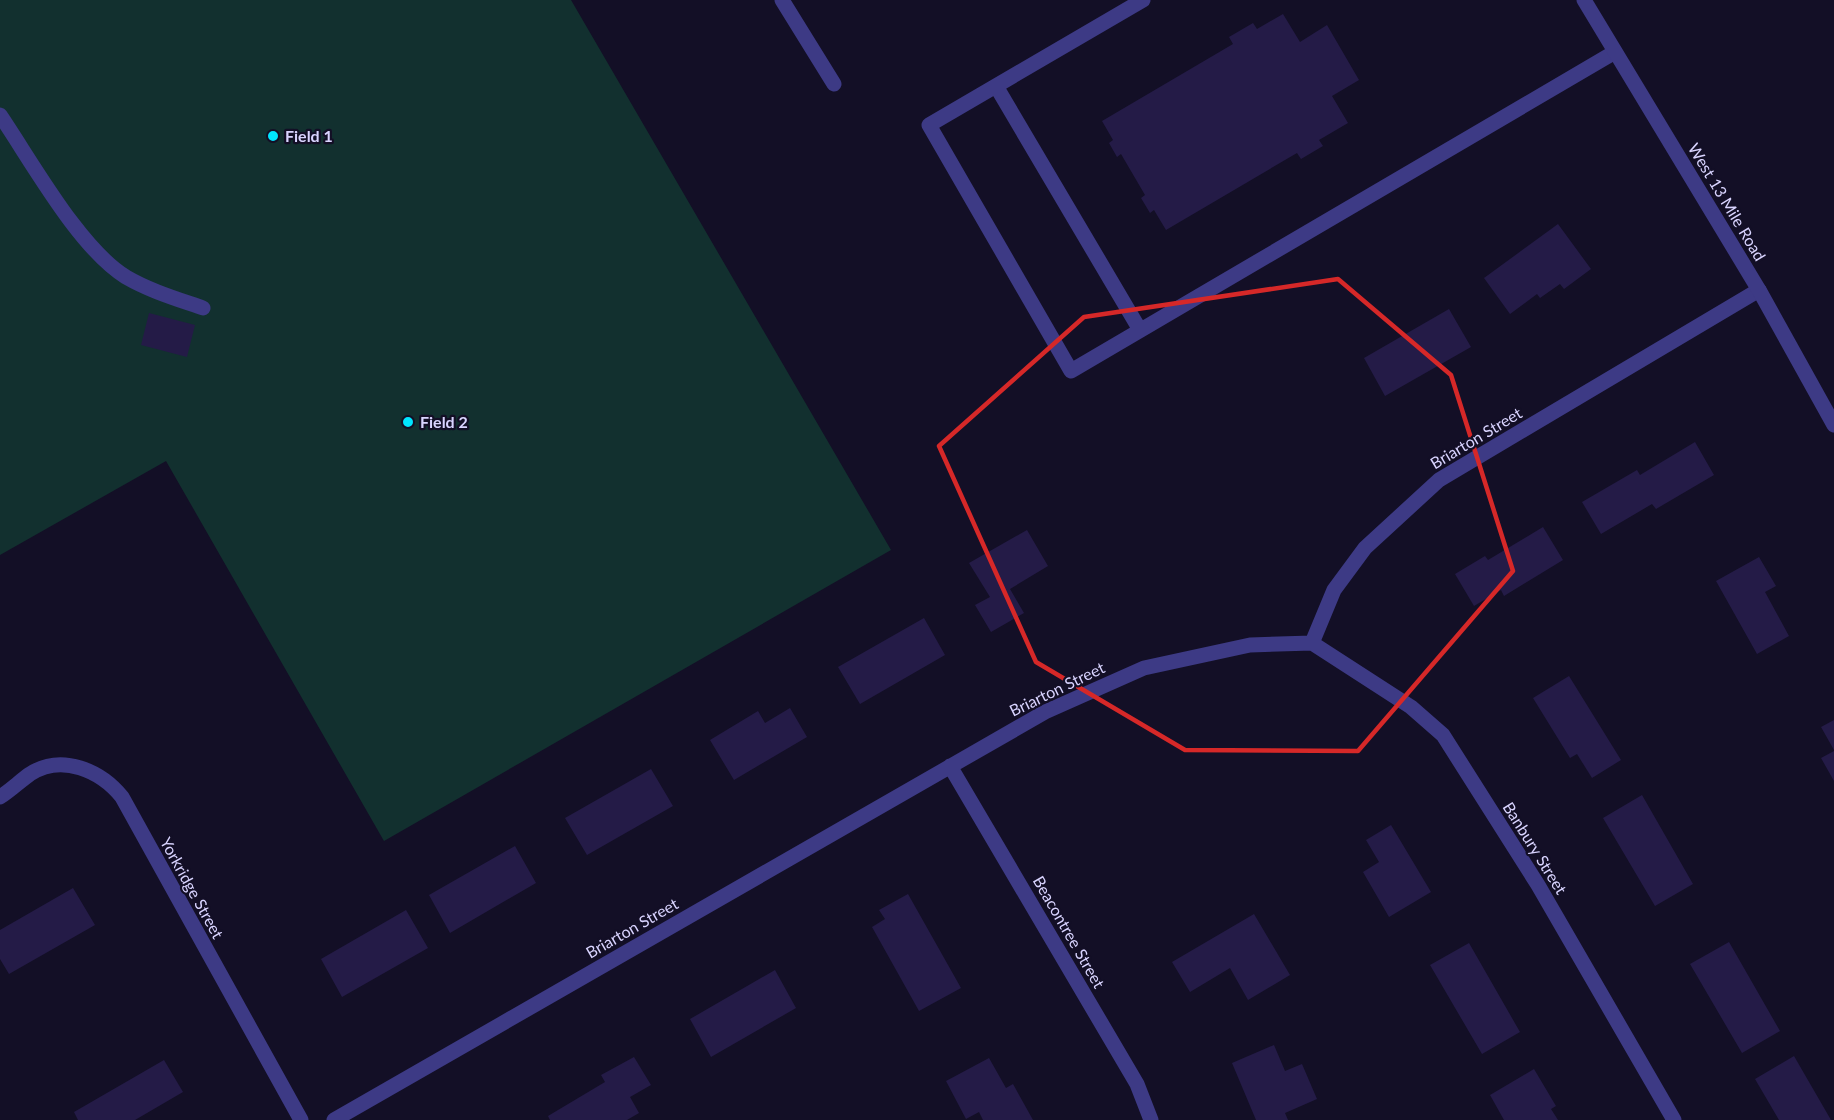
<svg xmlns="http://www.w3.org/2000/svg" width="1834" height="1120" font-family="Lato,sans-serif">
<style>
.green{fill:#12302f}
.building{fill:#241b47}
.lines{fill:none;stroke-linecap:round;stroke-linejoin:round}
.service{stroke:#3d3a85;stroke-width:15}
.minor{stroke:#3d3a85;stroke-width:15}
.tertiary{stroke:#3d3a85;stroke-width:15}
.marked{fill:none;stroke:#d62828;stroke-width:4.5;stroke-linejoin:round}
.poi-dot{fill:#00e5ff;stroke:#130f26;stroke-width:2}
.labels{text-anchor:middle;stroke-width:4.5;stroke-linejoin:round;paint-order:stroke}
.poi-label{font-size:16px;font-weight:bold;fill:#d9d4ff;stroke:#130f26;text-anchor:start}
.street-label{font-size:16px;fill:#d9d4ff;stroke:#130f26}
</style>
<rect width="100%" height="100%" fill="#130f26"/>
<!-- green -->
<path class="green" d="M0,0H571L891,550L384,841L166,461L0,555Z"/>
<!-- building -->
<path class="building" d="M1283,14L1300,42L1327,25L1359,80L1332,96L1348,123L1319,140L1323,146L1301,159L1297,153L1166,230L1154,210L1150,213L1141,198L1145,195L1121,154L1117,157L1109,143L1113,140L1102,121L1233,44L1229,37L1253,23L1257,29Z
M1558,224L1591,269L1564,289L1560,284L1540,298L1537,294L1510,314L1484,278Z
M1449,309L1471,347L1385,396L1364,358Z
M149,313L195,325L187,357L141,345Z
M1695,442L1714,475L1656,509L1652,504L1601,534L1582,502L1637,470L1640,475Z
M1543,527L1563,560L1504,596L1501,590L1474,606L1455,574L1485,556L1488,560Z
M1027,530L1048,566L1010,589L1024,613L991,632L975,605L990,597L969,563Z
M1759,557L1776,586L1765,592L1789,636L1757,654L1716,581Z
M924,618L945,655L860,704L838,667Z
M1569,676L1621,760L1592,778L1577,754L1570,758L1533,698Z
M790,708L807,737L734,780L710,740L758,711L765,723Z
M1834,720V750L1821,727Z
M1834,751V781L1821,758Z
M651,769L673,806L587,855L565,818Z
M1642,795L1693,884L1655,906L1603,818Z
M1391,825L1431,892L1389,917L1363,872L1379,862L1366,840Z
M515,846L536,883L450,933L429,895Z
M73,888L95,925L9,974L0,959V930Z
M908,894L961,988L919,1011L872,927L885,919L879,910Z
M406,910L428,948L342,997L321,959Z
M1254,914L1290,975L1248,1000L1230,968L1190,992L1172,962Z
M1729,942L1780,1031L1742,1053L1690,964Z
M1469,943L1520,1032L1482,1054L1430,965Z
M775,970L796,1008L711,1057L690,1019Z
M1274,1045L1285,1071L1302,1064L1317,1099L1285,1113L1288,1120H1256L1232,1063Z
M1794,1056L1831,1120H1779L1755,1079Z
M634,1057L651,1085L630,1097L639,1113L627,1120H550L548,1116L605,1082L601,1075Z
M989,1058L1006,1088L1013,1084L1033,1120H983L979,1112L966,1119L946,1081Z
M164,1060L183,1092L135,1120H78L74,1112Z
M1534,1069L1556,1106L1551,1109L1558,1120H1504L1490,1095Z"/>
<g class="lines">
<!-- service -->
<path class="service" d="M1143,0L929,125L1071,371L1615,52
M996,86L1140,330
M0,115C32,162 79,248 126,277C150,291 177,299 203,308"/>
<!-- minor -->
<path class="minor" d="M782,0L834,84
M1312,643L1411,707L1443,735L1538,885L1674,1120
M1312,643L1334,590L1365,548L1439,480L1759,290
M950,766L1137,1084L1151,1120
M0,797C11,790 20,781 30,774C62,753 101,771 122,797L301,1120
M334,1120L1045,712L1144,668L1250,645L1312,643"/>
<!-- tertiary -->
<path class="tertiary" d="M1584,0L1759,290L1834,425"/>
</g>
<!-- marked area -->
<path class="marked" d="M1338,279L1451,375L1513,571L1358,751L1185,750L1036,662L939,446L1084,317Z"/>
<!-- markers -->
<g class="poi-dot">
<circle cx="273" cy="136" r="6"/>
<circle cx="408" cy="422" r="6"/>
</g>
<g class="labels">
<!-- poi labels -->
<g class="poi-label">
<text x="285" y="142">Field 1</text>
<text x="420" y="428">Field 2</text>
</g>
<!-- street labels -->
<g class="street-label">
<text transform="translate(1727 202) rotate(59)" y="6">West 13 Mile Road</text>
<text transform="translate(1476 438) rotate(-31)" y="6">Briarton Street</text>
<text transform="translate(1057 689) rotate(-26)" y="6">Briarton Street</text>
<text transform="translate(1535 848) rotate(58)" y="6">Banbury Street</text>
<text transform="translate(192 888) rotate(61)" y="6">Yorkridge Street</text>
<text transform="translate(632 928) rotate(-30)" y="6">Briarton Street</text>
<text transform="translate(1069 932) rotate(60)" y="6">Beacontree Street</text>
</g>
</g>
</svg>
